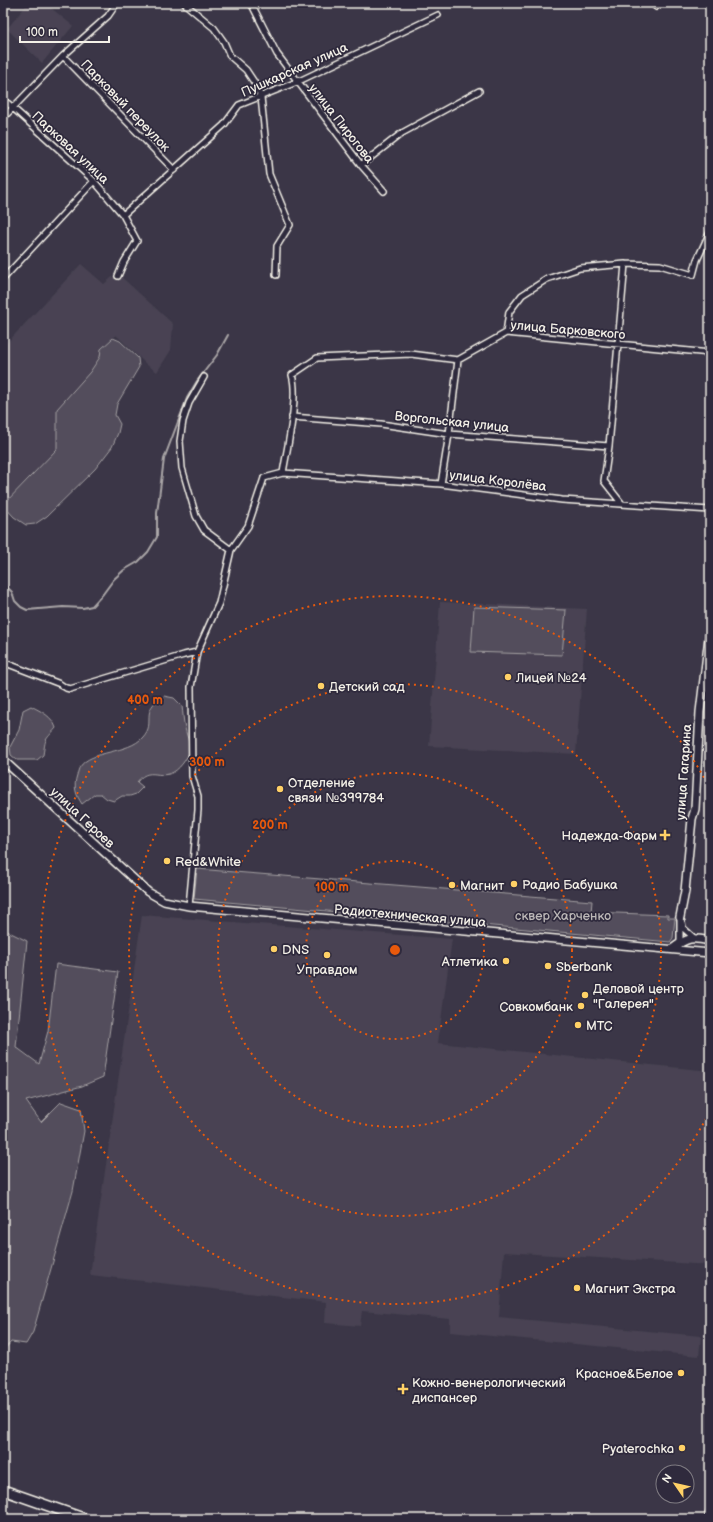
<svg xmlns="http://www.w3.org/2000/svg" width="713" height="1522" font-family="'Balsamiq Sans',sans-serif">
<style>
.built{fill:#484352}
.green{fill:#534e5c;stroke:#a4a0a2}
.lines{fill:none;stroke-linecap:round;stroke-linejoin:round}
.stream{stroke:#aaa6a7;stroke-width:2}
.street-casing{stroke:#f4f1e8;stroke-width:8}
.secondary-casing{stroke:#f4f1e8;stroke-width:10}
.highway-casing{stroke:#f4f1e8;stroke-width:12}
.street{stroke:#2f2a3d;stroke-width:5}
.secondary{stroke:#2f2a3d;stroke-width:7}
.highway{stroke:#2f2a3d;stroke-width:9}
.ring{fill:none;stroke:#e8590c;stroke-width:2;stroke-dasharray:2 4}
.poi-dot{fill:#ffd166;stroke:#2f2a3d;stroke-width:1.5}
.labels{text-anchor:middle;stroke-width:3.5;stroke-linejoin:round;paint-order:stroke}
.street-label{font-size:13px;fill:#f4f1e8;stroke:#2f2a3d}
.poi-label{font-size:13px;fill:#f4f1e8;stroke:#2f2a3d;text-anchor:start}
.park-label{font-size:13px;fill:#bcb8b7;stroke:#2f2a3d}
.centre{fill:#e8590c;stroke:#2f2a3d;stroke-width:2}
.ring-label{font-size:12px;text-anchor:middle;font-weight:bold;fill:#e8590c;stroke:#2f2a3d;stroke-width:3.5;stroke-linejoin:round;paint-order:stroke}
</style>
<rect width="100%" height="100%" fill="#3b3647"/>
<filter id="ink" filterUnits="userSpaceOnUse"><feTurbulence type="fractalNoise" baseFrequency=".025" numOctaves="2"/><feDisplacementMap in="SourceGraphic" scale="8" xChannelSelector="R" yChannelSelector="G"/><feConvolveMatrix kernelMatrix="1 2 1 2 8 2 1 2 1" color-interpolation-filters="sRGB"/></filter>
<g filter="url(#ink)">
<!-- built -->
<path class="built" d="M28,3H45L73,26L42,63L7,29Z
M81,264L104,284L117,273L173,324L171,350L157,372L147,365L116,335L101,349L100,357L90,372L57,409V449L3,505V347Z
M440,602L587,609L576,754L429,746Z
M142,915L452,939L438,1043L710,1071V1265L504,1252L499,1317L701,1336L699,1356L450,1332V1319L362,1311L360,1326L325,1323L326,1302L90,1275Z"/>
<!-- green -->
<path class="green" d="M113,338L120,341L138,358L139,367L117,404L115,415L120,424L118,433L112,447L95,469L47,516L35,524L26,525L14,517L3,505L57,449V409L90,372L100,357L101,349Z
M474,607L566,610L562,655L471,652Z
M164,696L174,698L182,706C183,713 183,720 185,728C186,734 190,743 190,749C189,754 185,760 183,763C164,788 152,762 137,782L143,787L136,794L130,796H122L114,801L107,799L101,794H95L82,804C76,795 73,787 77,775C78,773 78,769 80,767C90,750 129,754 143,737C157,722 138,711 164,696Z
M31,706C42,712 52,716 56,728C44,742 46,737 43,755L37,760H17L11,755L10,747L19,730L23,710Z
M197,869L592,901L591,912L668,915V918H675L673,938L670,942L659,941L194,899Z
M3,929L27,941L16,1047L39,1064L48,1031L56,964L118,972L103,1077L82,1086L26,1101L41,1122L61,1102L81,1109L84,1131L73,1191L33,1332L26,1344L11,1342L3,1351Z"/>
<g class="lines">
<!-- stream -->
<path class="stream" d="M3,583L12,592L15,601L21,607L27,610L63,607L83,608L92,606L103,594L114,579L124,570L138,562L148,552L157,537V513L164,459L187,398L197,381L217,355L228,335"/>
<!-- street casing -->
<g class="street-casing">
<path id="street" d="M184,3L214,28L224,42L230,56L246,70L254,82L261,97L269,174L290,225L277,246L276,275
M251,3L277,54L361,165L384,191
M652,3L656,7
M63,56L174,170
M3,99L94,181L123,215L137,241L124,262L118,276
M3,118L63,56L108,16L117,3
M361,165L402,133L479,91
M123,215L224,125L239,105L297,82L438,15
M3,279L94,181
M506,333L509,312L522,295L547,279L580,268L625,264L660,265L693,275L697,260L710,232
M204,377L189,403L183,421L180,441L182,468L196,516L204,530L231,550
M292,417L381,424L449,434L609,446
M283,473C287,448 299,398 292,375L317,358L411,354L458,360L506,333L710,353
M441,484L449,434L458,360
M622,504L604,481L609,446L625,264
M3,662L60,684L66,688L70,689L184,655L197,652
M189,906L198,810V796L192,776L191,687L197,652L219,603L231,550L248,526L264,478L283,473L441,484L562,500L710,510
M682,922L683,928L693,937
M680,943V917"/>
</g>
<!-- secondary casing -->
<g class="secondary-casing">
<path id="secondary" d="M3,760L148,892L164,901L189,906L710,953
M680,917L685,891L692,819L695,809L700,712L710,629
M672,949C688,937 691,937 710,941
M709,1519L710,1512"/>
</g>
<!-- highway casing -->
<g class="highway-casing">
<path id="highway" d="M3,1490L86,1519"/>
</g>
<!-- street -->
<use href="#street" class="street"/>
<!-- secondary -->
<use href="#secondary" class="secondary"/>
<!-- highway -->
<use href="#highway" class="highway"/>
</g>
</g>
<!-- distance rings -->
<g class="ring">
<circle cx="395" cy="950" r="89"/>
<circle cx="395" cy="950" r="177"/>
<circle cx="395" cy="950" r="266"/>
<path d="M709 1113A354 354 0 1 1 709 787"/>
</g>
<!-- markers -->
<g class="poi-dot">
<circle cx="508" cy="677" r="4"/>
<circle cx="321" cy="686" r="4"/>
<circle cx="280" cy="789" r="4"/>
<path d="M663 829h4v4h4v4h-4v4h-4v-4h-4v-4h4z"/>
<circle cx="167" cy="861" r="4"/>
<circle cx="514" cy="884" r="4"/>
<circle cx="452" cy="885" r="4"/>
<circle cx="274" cy="949" r="4"/>
<circle cx="327" cy="955" r="4"/>
<circle cx="506" cy="961" r="4"/>
<circle cx="548" cy="966" r="4"/>
<circle cx="585" cy="995" r="4"/>
<circle cx="581" cy="1006" r="4"/>
<circle cx="578" cy="1025" r="4"/>
<circle cx="577" cy="1288" r="4"/>
<circle cx="681" cy="1373" r="4"/>
<path d="M401 1383h4v4h4v4h-4v4h-4v-4h-4v-4h4z"/>
<circle cx="682" cy="1448" r="4"/>
</g>
<g class="labels">
<!-- street labels -->
<g class="street-label">
<text transform="translate(294 69) rotate(-24)" y="5">Пушкарская улица</text>
<text transform="translate(126 105) rotate(46)" y="5">Парковый переулок</text>
<text transform="translate(342 123) rotate(52)" y="5">улица Пирогова</text>
<text transform="translate(71 147) rotate(43)" y="5">Парковая улица</text>
<text transform="translate(568 329) rotate(5)" y="5">улица Барковского</text>
<text transform="translate(452 421) rotate(6)" y="5">Воргольская улица</text>
<text transform="translate(498 480) rotate(7)" y="5">улица Королёва</text>
<text transform="translate(683 772) rotate(-86)" y="5">улица Гагарина</text>
<text transform="translate(83 817) rotate(43)" y="5">улица Героев</text>
<text transform="translate(410 915) rotate(5)" y="5">Радиотехническая улица</text>
</g>
<!-- poi labels -->
<g class="poi-label">
<text x="516" y="682">Лицей №24</text>
<text x="329" y="691">Детский сад</text>
<text x="288" y="787">Отделение<tspan x="288" dy="15">связи №399784</tspan></text>
<text x="657" y="840" text-anchor="end">Надежда-Фарм</text>
<text x="175" y="866">Red&amp;White</text>
<text x="522" y="889">Радио Бабушка</text>
<text x="460" y="890">Магнит</text>
<text x="282" y="954">DNS</text>
<text x="498" y="966" text-anchor="end">Атлетика</text>
<text x="556" y="971">Sberbank</text>
<text x="327" y="974" text-anchor="middle">Управдом</text>
<text x="593" y="993">Деловой центр<tspan x="593" dy="15">"Галерея"</tspan></text>
<text x="573" y="1011" text-anchor="end">Совкомбанк</text>
<text x="586" y="1030">МТС</text>
<text x="585" y="1293">Магнит Экстра</text>
<text x="673" y="1378" text-anchor="end">Красное&amp;Белое</text>
<text x="412" y="1387">Кожно-венерологический<tspan x="412" dy="15">диспансер</tspan></text>
<text x="674" y="1453" text-anchor="end">Pyaterochka</text>
</g>
<!-- park labels -->
<g class="park-label">
<text x="563" y="920">сквер Харченко</text>
</g>
</g>
<circle cx="395" cy="950" r="6" class="centre"/>
<g class="ring-label">
<text x="145" y="704">400 m</text>
<text x="207" y="766">300 m</text>
<text x="270" y="829">200 m</text>
<text x="332" y="891">100 m</text>
</g>
<!-- margin -->
<rect width="713" height="1522" fill="none" stroke="#2f2a3d" stroke-width="16"/>
<rect x="8" y="8" width="697" height="1506" fill="none" stroke="#f4f1e8" stroke-width="1.5" filter="url(#ink)"/>
<!-- north arrow -->
<g transform="translate(675 1484) rotate(304)"><circle r="19" fill="#2f2a3d" stroke="#7e7a81"/>
<path d="M0-3L7 15L0 10L-7 15Z" fill="#ffd166"/>
<text y="-6" font-size="11" font-weight="bold" text-anchor="middle" fill="#f4f1e8">N</text>
</g>
<!-- scale -->
<path d="M20 36v6h89v-6" fill="none" stroke="#f4f1e8" stroke-width="2"/>
<text x="26" y="36" font-size="12" fill="#f4f1e8" stroke="#2f2a3d" stroke-width="3" paint-order="stroke">100 m</text>
</svg>
